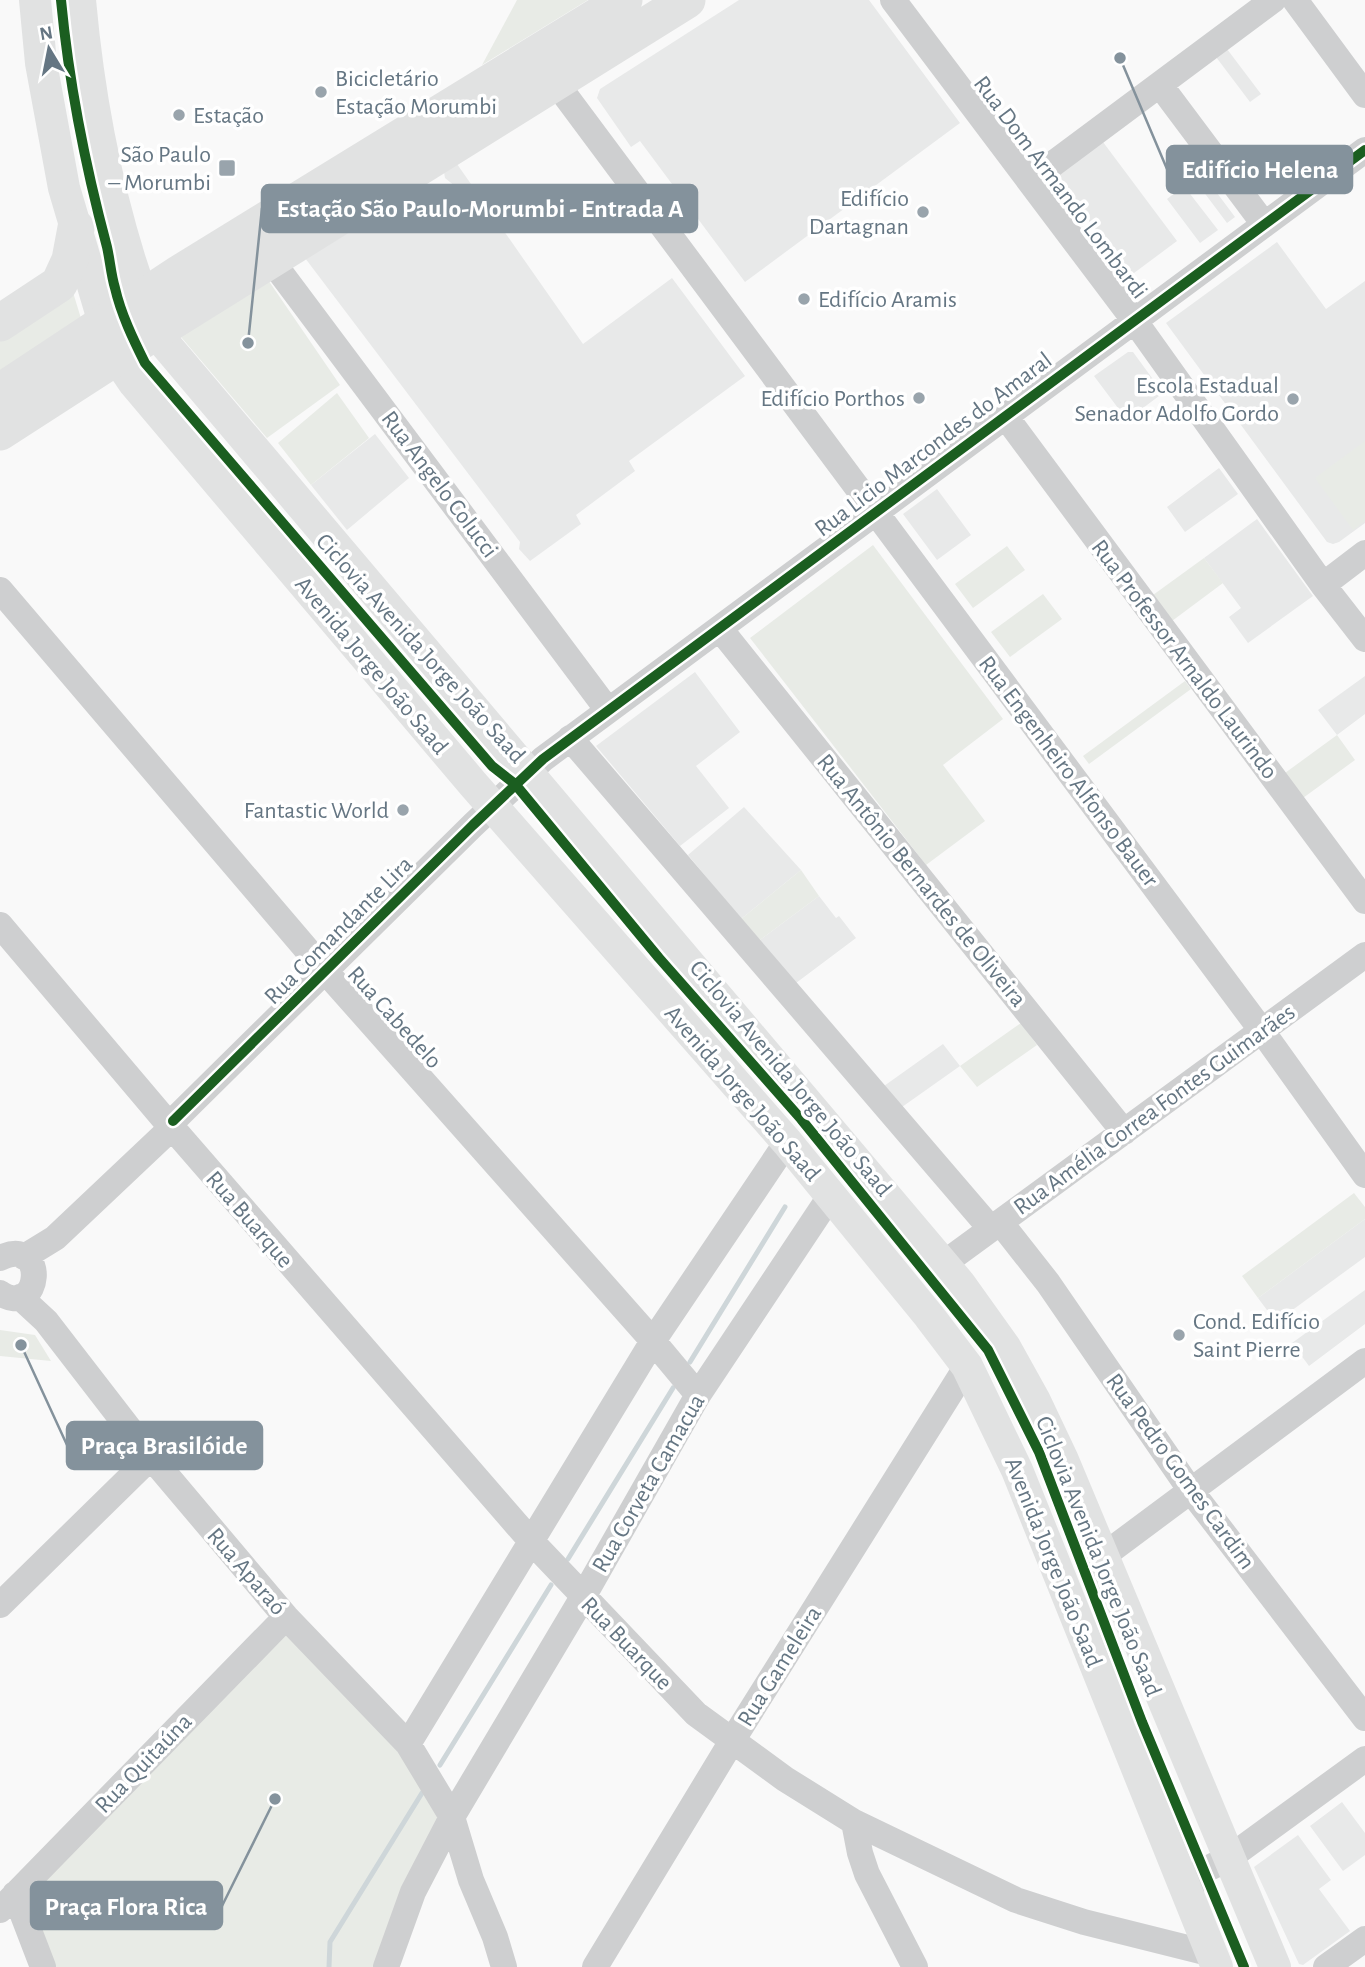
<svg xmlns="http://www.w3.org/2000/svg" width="1365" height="1967" font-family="'Alegreya Sans',sans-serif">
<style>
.built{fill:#e8e9e9}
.green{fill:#e8ebe6}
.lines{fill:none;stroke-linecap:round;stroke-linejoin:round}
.stream{stroke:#ced6d9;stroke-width:5}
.minor{stroke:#cecfd0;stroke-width:26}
.major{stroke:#e1e2e2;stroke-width:32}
.highway{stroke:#e1e2e2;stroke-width:37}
.cycleway-casing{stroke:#fff;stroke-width:15}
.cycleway{stroke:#1b5e20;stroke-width:10}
.poi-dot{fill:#99a4ac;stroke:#fff;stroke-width:2.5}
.labels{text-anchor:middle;stroke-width:7;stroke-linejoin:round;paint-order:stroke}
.poi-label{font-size:24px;fill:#657683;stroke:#fff;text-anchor:end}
.street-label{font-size:24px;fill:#657683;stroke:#fff}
.leader{fill:none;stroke:#84929c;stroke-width:2.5}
.callout-dot{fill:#84929c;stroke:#fff;stroke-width:2.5}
.callout{fill:#84929c;stroke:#84929c;stroke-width:2.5}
.callout-label{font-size:26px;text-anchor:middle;font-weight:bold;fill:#fff}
</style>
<rect width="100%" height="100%" fill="#f9f9f9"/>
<!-- built -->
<path class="built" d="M739,0H869L960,123L745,282L640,141L631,147L597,98L600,89Z
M1227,49L1261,94L1250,102L1216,57Z
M1103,142L1177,241L1130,276L1056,177Z
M457,164L583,344L672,278L745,376L629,461L635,471L576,515L581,524L530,561L519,549L520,542L305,258L356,228L377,227L420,203L436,204L447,212L467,196L445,178L444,172Z
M1202,173L1235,217L1227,223L1194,179Z
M1184,186L1218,230L1200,243L1167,199Z
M1277,242L1326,309L1365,281V523L1339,542L1333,544L1327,542L1166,323Z
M1128,352H1133L1163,393L1127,420L1094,376Z
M375,434L409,478L347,530L311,485Z
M1219,468L1238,494L1185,532L1167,507Z
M937,489L971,535L937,560L903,514Z
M1257,519L1313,596L1248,643L1229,617L1241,608L1204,558Z
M695,672L740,732L696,766L729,808L680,846L596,746Z
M1365,676V714L1337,735L1318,710Z
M744,807L801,870L741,919L688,855Z
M819,896L836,918L839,916L856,938L796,983L760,940Z
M943,1044L960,1066L902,1107L884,1086Z
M1365,1219V1257L1276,1322L1258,1298Z
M1365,1290V1324L1309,1366L1292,1343Z
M1342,1802L1365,1833V1855L1343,1871L1310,1826Z
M1298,1835L1331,1880L1319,1889L1350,1931L1303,1965L1299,1964L1254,1867Z"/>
<!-- green -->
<path class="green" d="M517,0H588L482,65Z
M264,274L340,385L267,438L181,337Z
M72,289L83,325L0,375V339Z
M337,393L369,438L311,485L278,443Z
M1365,441V521L1353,530L1315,478Z
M873,545L1003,719L943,765L985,821L926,865L750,638Z
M1007,546L1025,570L973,608L955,584Z
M1204,558L1223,583L1172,621L1153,595Z
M1043,594L1062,619L1010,657L991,632Z
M1185,681L1191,689L1089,764L1083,756Z
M1337,735L1355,760L1303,798L1285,773Z
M801,870L819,896L760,940L741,919Z
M1021,1023L1037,1045L977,1087L960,1066Z
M1354,1193L1365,1207V1219L1258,1298L1242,1276Z
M0,1330L35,1335L51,1361L0,1356Z
M286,1617L452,1817L386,1967H49L15,1894Z"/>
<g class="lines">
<!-- stream -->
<path class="stream" d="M690,1362L785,1207
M568,1559L673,1388
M440,1765L551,1585
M329,1967L330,1942L422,1793"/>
<!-- minor -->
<path class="minor" d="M893,0L1134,320L1323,585L1365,639
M1295,0L1365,95
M556,83L1262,1031L1365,1175
M1160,85L1264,224
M1030,181L1273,0
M271,260L607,709
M1006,417L1365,901
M1323,585L1365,553
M0,590L326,972L653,1341L698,1395
M720,629L1124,1132
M570,738L991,1229
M0,925L165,1120
M173,1121L473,825L543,759L1365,150
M176,1132L531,1541L696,1714L785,1779L854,1822L1016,1900L1084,1922L1212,1954
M1000,1222L1048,1283L1191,1491L1365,1718
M24,1257L55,1238L164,1135
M0,1258C49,1235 41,1320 0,1293
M943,1264L1365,955
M20,1297L46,1321L151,1457L286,1617L408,1744L452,1817L471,1880L495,1937L504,1967
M1103,1556L1365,1361
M0,1605L151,1457
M408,1744L653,1341L787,1142
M854,1822L860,1853L867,1874L915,1967
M15,1894L43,1967
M1190,1896L1193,1882L1201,1872L1229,1858L1365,1759
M0,1910L286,1617
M386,1967L413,1892L452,1817L583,1597L698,1395L831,1195
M595,1967L732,1741L967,1366
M1326,1967L1365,1939"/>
<!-- major -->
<path class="major" d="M35,0L41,63L64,188L104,323L117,358L134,383L473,784L787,1142L929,1316L967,1366L1017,1470L1217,1967
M80,0C90,112 114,227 155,332L960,1284L1005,1347L1035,1401L1062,1458L1275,1967"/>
<!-- highway -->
<path class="highway" d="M0,323L59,284L70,260L76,228
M0,392L180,273L624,0
M0,432L155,332L687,0"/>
<!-- cycleway casing -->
<g class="cycleway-casing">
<path id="cycleway" d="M61,0C69,84 85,165 107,247C110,260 111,275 115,288C121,314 133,339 145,363L492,766L515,784L659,958L801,1119L988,1350L1039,1452L1142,1722L1244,1967
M173,1121L473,825L543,759L1365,150"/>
</g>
<!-- cycleway -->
<use href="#cycleway" class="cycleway"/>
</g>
<!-- markers -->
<g class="poi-dot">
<circle cx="321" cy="92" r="7"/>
<circle cx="179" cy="115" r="7"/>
<rect x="218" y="159" width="18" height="18" rx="3.5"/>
<circle cx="923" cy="212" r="7"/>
<circle cx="804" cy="299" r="7"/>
<circle cx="919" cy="398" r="7"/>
<circle cx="1293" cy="399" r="7"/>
<circle cx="403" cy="810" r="7"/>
<circle cx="1179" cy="1335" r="7"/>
</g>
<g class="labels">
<!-- poi labels -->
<g class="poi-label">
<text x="335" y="86" text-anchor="start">Bicicletário<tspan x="335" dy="28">Estação Morumbi</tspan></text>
<text x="193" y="123" text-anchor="start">Estação</text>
<text x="211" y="162">São Paulo<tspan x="211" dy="28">– Morumbi</tspan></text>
<text x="909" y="206">Edifício<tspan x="909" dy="28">Dartagnan</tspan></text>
<text x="818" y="307" text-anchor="start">Edifício Aramis</text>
<text x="1279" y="393">Escola Estadual<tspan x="1279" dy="28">Senador Adolfo Gordo</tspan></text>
<text x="905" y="406">Edifício Porthos</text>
<text x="389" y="818">Fantastic World</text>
<text x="1193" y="1329" text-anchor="start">Cond. Edifício<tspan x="1193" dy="28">Saint Pierre</tspan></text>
</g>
<!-- street labels -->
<g class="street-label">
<text transform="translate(1061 187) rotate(53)" y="8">Rua Dom Armando Lombardi</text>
<text transform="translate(933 444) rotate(-37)" y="8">Rua Licio Marcondes do Amaral</text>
<text transform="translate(440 484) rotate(53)" y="8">Rua Angelo Colucci</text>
<text transform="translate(421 648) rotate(48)" y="8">Ciclovia Avenida Jorge João Saad</text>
<text transform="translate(1185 659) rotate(53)" y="8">Rua Professor Arnaldo Laurindo</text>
<text transform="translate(372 665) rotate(50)" y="8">Avenida Jorge João Saad</text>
<text transform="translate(1069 771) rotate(53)" y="8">Rua Engenheiro Alfonso Bauer</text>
<text transform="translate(922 880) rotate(51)" y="8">Rua Antônio Bernardes de Oliveira</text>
<text transform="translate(338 930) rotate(-45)" y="8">Rua Comandante Lira</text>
<text transform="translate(395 1017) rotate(48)" y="8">Rua Cabedelo</text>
<text transform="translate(791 1078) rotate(50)" y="8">Ciclovia Avenida Jorge João Saad</text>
<text transform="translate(743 1093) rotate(49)" y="8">Avenida Jorge João Saad</text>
<text transform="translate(1154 1109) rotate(-36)" y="8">Rua Amélia Correa Fontes Guimarães</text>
<text transform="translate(250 1219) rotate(49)" y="8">Rua Buarque</text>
<text transform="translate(1181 1471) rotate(54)" y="8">Rua Pedro Gomes Cardim</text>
<text transform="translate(648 1483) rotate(-60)" y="8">Rua Corveta Camacua</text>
<text transform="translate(1099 1556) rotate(68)" y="8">Ciclovia Avenida Jorge João Saad</text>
<text transform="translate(1054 1562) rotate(68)" y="8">Avenida Jorge João Saad</text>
<text transform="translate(247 1571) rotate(49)" y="8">Rua Aparaó</text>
<text transform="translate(627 1643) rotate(46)" y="8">Rua Buarque</text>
<text transform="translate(779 1666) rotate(-58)" y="8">Rua Gameleira</text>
<text transform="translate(143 1763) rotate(-46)" y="8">Rua Quitaúna</text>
</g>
</g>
<!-- callouts -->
<path class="leader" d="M1120 58L1167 169M248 343L262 208M21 1345L67 1445M275 1799L222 1906"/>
<g class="callout-dot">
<circle cx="1120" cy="58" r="7"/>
<circle cx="248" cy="343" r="7"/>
<circle cx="21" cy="1345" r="7"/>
<circle cx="275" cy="1799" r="7"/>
</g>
<g class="callout">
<rect x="1167" y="146" width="185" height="47" rx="7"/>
<rect x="262" y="185" width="435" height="47" rx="7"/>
<rect x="67" y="1422" width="195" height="47" rx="7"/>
<rect x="31" y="1882" width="191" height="47" rx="7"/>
</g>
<g class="callout-label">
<text x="1260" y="178">Edifício Helena</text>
<text x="480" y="217">Estação São Paulo-Morumbi - Entrada A</text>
<text x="164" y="1454">Praça Brasilóide</text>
<text x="126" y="1915">Praça Flora Rica</text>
</g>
<!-- north arrow -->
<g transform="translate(49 49) rotate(350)" stroke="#ffffff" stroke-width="5" paint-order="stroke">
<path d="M0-5L12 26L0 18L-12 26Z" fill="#657683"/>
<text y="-10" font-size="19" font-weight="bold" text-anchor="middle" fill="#657683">N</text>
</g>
</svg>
